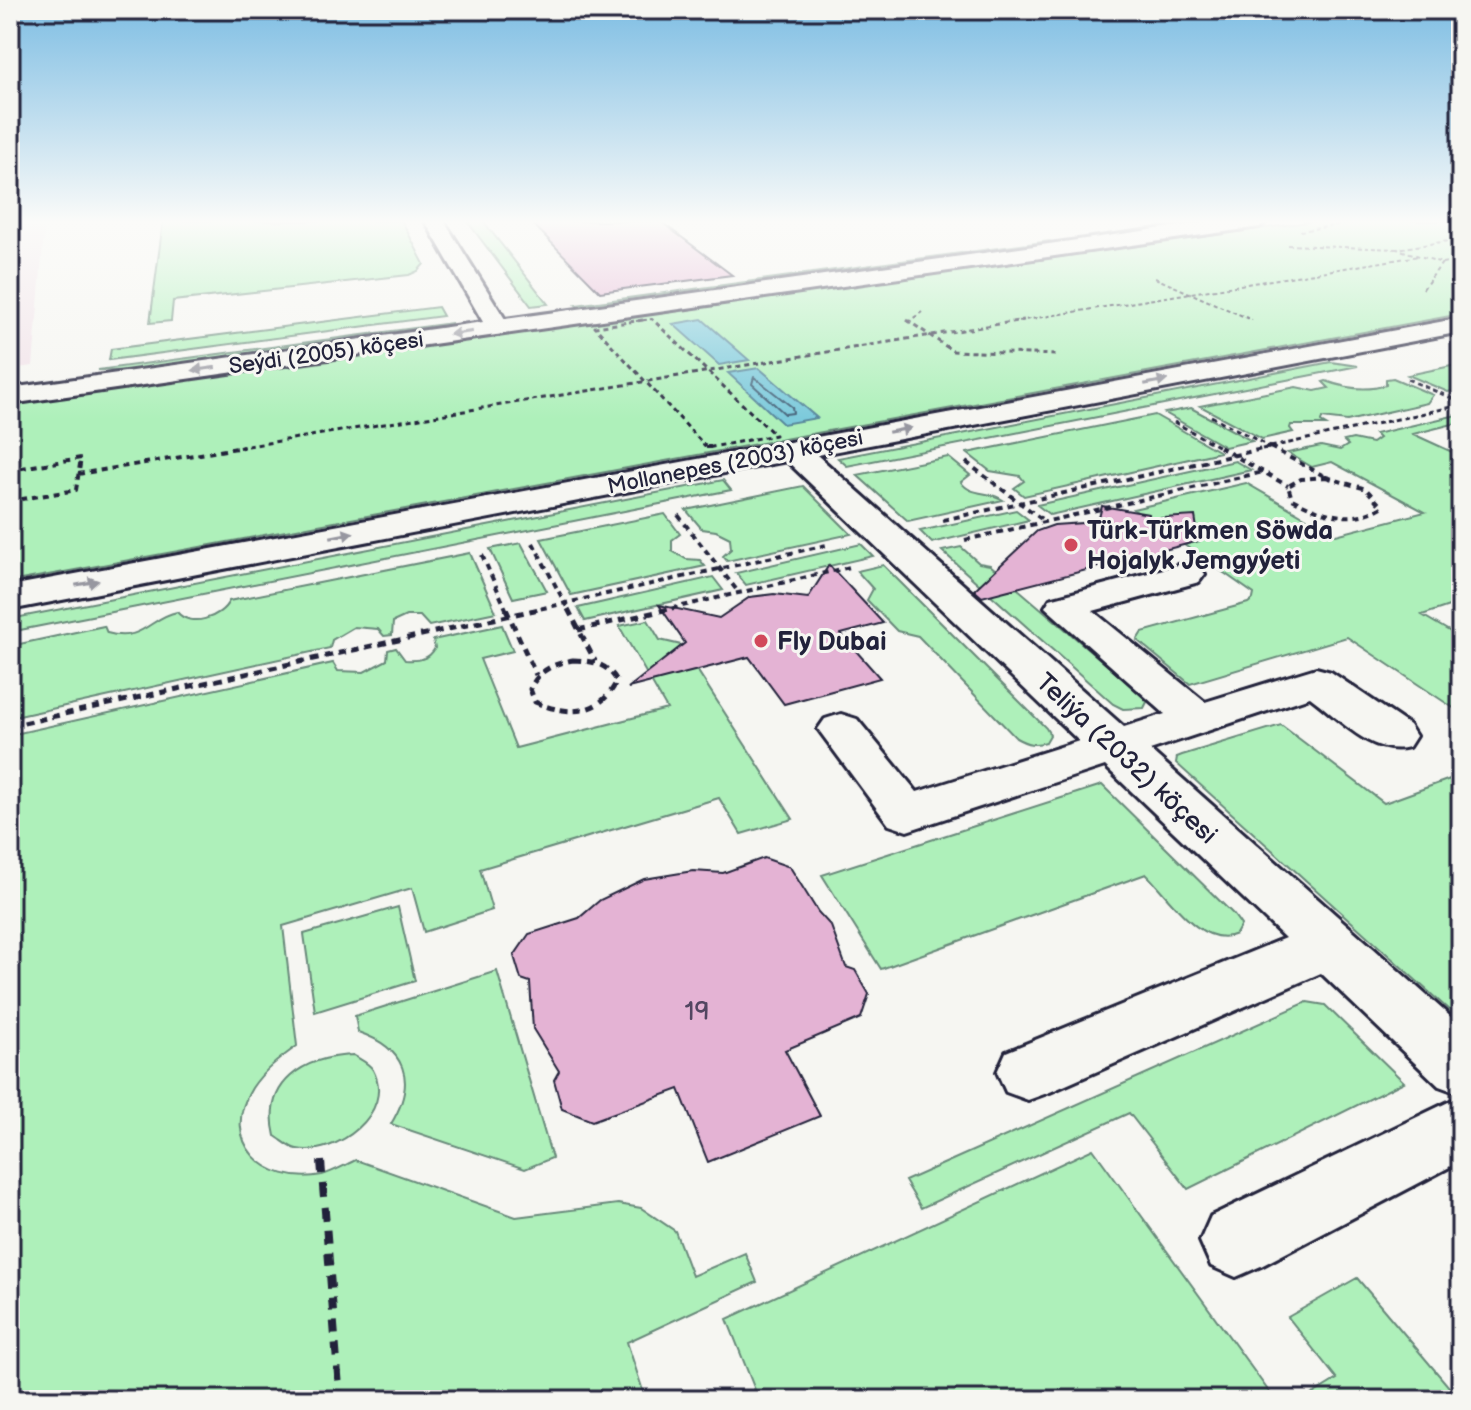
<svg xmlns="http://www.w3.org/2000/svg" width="1471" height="1410" font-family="'Balsamiq Sans',sans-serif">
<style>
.built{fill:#f1e2e9}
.green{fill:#aef0ba;stroke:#68897a;stroke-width:2}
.water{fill:#7ccadb;stroke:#58879b;stroke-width:2}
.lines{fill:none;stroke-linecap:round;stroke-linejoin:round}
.shore{stroke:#46657b;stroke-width:2}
.building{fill:#e4b3d4;stroke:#22223b;stroke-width:2}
.minor-casing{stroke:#22223b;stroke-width:6}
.path-far4{stroke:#22223b;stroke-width:2;stroke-dasharray:4 3;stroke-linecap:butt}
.path-far3{stroke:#22223b;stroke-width:3;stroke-dasharray:5 4;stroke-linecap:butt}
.path-far2{stroke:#22223b;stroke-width:4;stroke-dasharray:6 5;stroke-linecap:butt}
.path-far1{stroke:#22223b;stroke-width:5;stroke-dasharray:8 6;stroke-linecap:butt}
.path{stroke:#22223b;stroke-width:8;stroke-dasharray:13 10;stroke-linecap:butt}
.minor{fill:#f6f6f2;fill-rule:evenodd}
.oneway{fill:#9797a0}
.poi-dot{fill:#d1495b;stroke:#f6f6f2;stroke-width:3}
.labels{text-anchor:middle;stroke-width:6;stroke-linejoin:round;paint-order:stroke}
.far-street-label{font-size:22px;fill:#22223b;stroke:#f6f6f2}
.poi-label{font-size:26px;font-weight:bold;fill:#22223b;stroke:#f6f6f2;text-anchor:start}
.street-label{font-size:26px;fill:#22223b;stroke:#f6f6f2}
.near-number-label{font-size:26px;fill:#524661}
</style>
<rect width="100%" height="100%" fill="#f6f6f2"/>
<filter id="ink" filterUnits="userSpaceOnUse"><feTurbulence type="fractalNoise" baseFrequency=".0125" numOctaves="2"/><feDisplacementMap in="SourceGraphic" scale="16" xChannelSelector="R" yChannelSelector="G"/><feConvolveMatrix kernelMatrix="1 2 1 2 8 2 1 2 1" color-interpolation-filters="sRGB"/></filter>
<g filter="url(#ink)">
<!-- built -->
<path class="built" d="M10,221H45L33,366L10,369Z"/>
<!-- green -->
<path class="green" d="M163,221H402L424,264L418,271L409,275L173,301L171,321L150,323Z
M467,221H483L548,304L531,306Z
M1315,221H1461V314C978,405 494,491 10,582V404Z
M1049,241L1055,243L579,308L576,305Z
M438,307L443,316L109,360L111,349Z
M452,323L434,329L124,371L98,370Z
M1331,362L1358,366L847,466L838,458Z
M1461,364V389L1448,392L1408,375Z
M1393,378L1433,395L1427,403L1347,421L1322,418L1321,422L1326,425H1291L1290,428L1293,432L1262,439L1200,406L1296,387L1315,391L1329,388L1323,382L1326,381C1345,388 1366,392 1386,385V379Z
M1191,408L1252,441L1225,447L1165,413Z
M1461,414V422L1413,434L1461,456V602L1422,615L1461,638V713L1347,637L1190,684L1137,640L1142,632L1248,603L1253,599L1254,594L1133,509L1246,483L1336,535L1425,512L1332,462L1312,467L1288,453L1321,446L1340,450L1348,445L1344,441L1353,439L1372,443L1379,438L1375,434Z
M1155,415L1220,452L1024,496L1014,488L1024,481L1020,476L990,471L967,453Z
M948,457L970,475L961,482C971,497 990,490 1003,500L908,521L857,475Z
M1235,461L1251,470L1050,515L1037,505Z
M723,480L731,490L10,632V619Z
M803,486L851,534L727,561L723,556L731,549L730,538L716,531L702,529L686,510Z
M1016,510L1029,520L932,543L920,531Z
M665,514L680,534L672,540V551L686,559L700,560L705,566L571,595L541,539Z
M521,543L547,591L513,598L490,549Z
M861,544L873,556L746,585L736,573Z
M961,547L979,563L990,565L1142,695L1147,702L1144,708L1123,709L1113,704L942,551Z
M470,553L496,612L429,626L420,616H406L393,622L392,635L384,636L378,629L354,627L332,640L330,648L10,718V646L104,626L107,633C143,643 150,617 177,612C190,628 221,618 229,601Z
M883,565L1046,728L1050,735L1046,742C1034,746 1027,744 1016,738L918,636L897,631L867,600L873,589L857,571Z
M713,577L723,590L585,621L578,608Z
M648,620L660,640L681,645L793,819L741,834L719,798L480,869L492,910L424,932L412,888L283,926L297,1046C279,1059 264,1070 252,1088C218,1142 266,1186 322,1175C333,1172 345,1165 356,1160L516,1217L618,1204L641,1208L675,1231L692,1276L745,1253L757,1282L627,1342L646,1400H10V735L333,663L338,671L364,672L387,660L388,650L396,648L405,660C417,661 429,660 435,648L433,640L502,625L513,651L480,659L516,748L667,709L619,626Z
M1281,725L1384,803L1461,775V1021L1176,763L1177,757L1182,755Z
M1102,785L1233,914L1241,925L1236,934C1201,950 1168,895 1146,874L881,969L822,875Z
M398,907L415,981L315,1012L304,934Z
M497,971L552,1158L525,1169L391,1124C418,1080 405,1048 358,1032L355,1016Z
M1307,1002L1325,1005L1404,1082L1188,1189L1129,1113L921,1208L905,1181Z
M353,1055C359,1059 369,1063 373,1070C396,1112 336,1157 297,1149C290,1148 282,1140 275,1136C262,1082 304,1057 353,1055Z
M1093,1149L1275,1400H759L727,1319Z
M1357,1278L1460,1400H1303L1337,1379L1288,1317Z"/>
<!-- water -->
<path class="water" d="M702,319L749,360L719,365L673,324Z
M759,368L817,418L783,424L728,373Z"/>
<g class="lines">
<!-- shore -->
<path class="shore" d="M754,377L792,407L793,413L785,414L752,384Z"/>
</g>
<!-- building -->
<path class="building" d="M530,221H660L732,275L600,292Z
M1102,506L1149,514L1148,519L1195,516L1199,541L982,597L974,590L1037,531L1054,525L1098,522Z
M829,565L883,623L841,634L880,678L784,704L749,657L628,688L685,643L659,605L719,618L750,597L774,594L808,598Z
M764,858L790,867L818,912L831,926L846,967L855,970L869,994L861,1018L785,1050L820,1116L708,1162L679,1089L592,1121L562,1109L554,1080L559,1071L533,1029L530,982L521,979L514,956L529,934L579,918L600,900L644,879L693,871L723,873Z"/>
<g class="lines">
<!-- minor casing -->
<g class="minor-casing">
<path id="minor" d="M425,221H444L505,319L1215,221H1268L1259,227L10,404V388L483,322Z
M1461,318V332L817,455L1124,727L1165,714L1045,607L1050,599L1186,563L1199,566L1205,574L1199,582L1093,611L1205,702L1316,668L1331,672L1409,725L1416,736L1409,747C1372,757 1339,718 1310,697L1150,750L1461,1026V1094L1439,1086L1321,973L1050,1092L1028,1100L1006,1092L997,1072L1006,1052L1285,938L1105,766L907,831L889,825L818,729L825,719L841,714L857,719L917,792L1079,741L787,461L10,610V586Z
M1461,1096V1161L1261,1266L1236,1277L1211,1266L1200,1241L1211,1216Z"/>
</g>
<!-- path-far4 -->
<path class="path-far4" d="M1300,231L1364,221
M1461,239L1397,249L1442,263L1461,260
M1288,245L1397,249
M1155,278L1252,320
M1423,289L1442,263
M629,322L652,319L655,322
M908,322L922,312
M1012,322L1419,256"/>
<!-- path-far3 -->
<path class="path-far3" d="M643,320L595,327L707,448L775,435L653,320
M907,320L953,351L1057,355
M1407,379L1461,402
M1211,416L1274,449
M1174,422L1223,449
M230,449L1024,320
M1262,449L1461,405"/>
<!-- path-far2 -->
<path class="path-far2" d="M706,447H711
M1219,447L1288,486
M1270,447L1326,477
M966,462L1044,521
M10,470L81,458L76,490L10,501
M78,474L243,447
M1326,477L1366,489L1382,507C1351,525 1322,514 1292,499L1288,486L1301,479Z
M678,515L739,593
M943,520L1271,447
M965,540L1263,472
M533,543L569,611
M482,555L507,611
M530,611L827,545
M661,611L850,567"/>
<!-- path-far1 -->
<path class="path-far1" d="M506,609L536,675
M568,609L595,661
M1461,620L1451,624L1461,630
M578,630L669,609
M573,660C592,661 607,663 617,681C600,716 567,716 535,702L530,689C539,670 553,664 573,660Z
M10,726L539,609"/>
<!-- path -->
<path class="path" d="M321,1161L340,1400"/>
<!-- minor -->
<use href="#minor" class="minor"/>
</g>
<!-- one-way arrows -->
<defs><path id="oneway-solid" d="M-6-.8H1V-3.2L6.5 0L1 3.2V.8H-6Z" transform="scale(2)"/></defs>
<g class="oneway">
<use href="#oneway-solid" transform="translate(461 333) rotate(172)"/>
<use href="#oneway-solid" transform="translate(204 369) rotate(172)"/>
<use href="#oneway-solid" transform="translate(1156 382) rotate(-11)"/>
<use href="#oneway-solid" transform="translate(900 430) rotate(-11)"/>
<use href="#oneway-solid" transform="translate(342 535) rotate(-11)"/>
<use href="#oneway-solid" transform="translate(87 583) rotate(-11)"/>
</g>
</g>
<!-- sky -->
<linearGradient id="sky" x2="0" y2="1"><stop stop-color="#7dbde3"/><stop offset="0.53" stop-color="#fbfbf9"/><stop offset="1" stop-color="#fbfbf9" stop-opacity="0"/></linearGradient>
<rect width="1471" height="419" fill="url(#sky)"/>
<!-- markers -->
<g class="poi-dot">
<circle cx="1071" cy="545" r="8"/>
<circle cx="761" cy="641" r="8"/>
</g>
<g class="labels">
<!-- far-street labels -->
<g class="far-street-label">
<text transform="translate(326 352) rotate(-8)" y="8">Seýdi (2005) köçesi</text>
<text transform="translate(735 461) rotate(-11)" y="8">Mollanepes (2003) köçesi</text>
</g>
<!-- poi labels -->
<g class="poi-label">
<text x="1087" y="539">Türk-Türkmen Söwda<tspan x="1087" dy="30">Hojalyk Jemgyýeti</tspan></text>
<text x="777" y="650">Fly Dubai</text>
</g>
<!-- street labels -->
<g class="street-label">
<text transform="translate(1127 758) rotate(43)" y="9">Teliýa (2032) köçesi</text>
</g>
<!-- near-number labels -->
<g class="near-number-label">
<text x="697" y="1020">19</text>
</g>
</g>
<!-- margin -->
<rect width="1471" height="1410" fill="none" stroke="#f6f6f2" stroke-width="40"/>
<rect x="20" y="20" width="1431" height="1370" fill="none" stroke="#22223b" stroke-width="3" filter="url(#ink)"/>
</svg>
